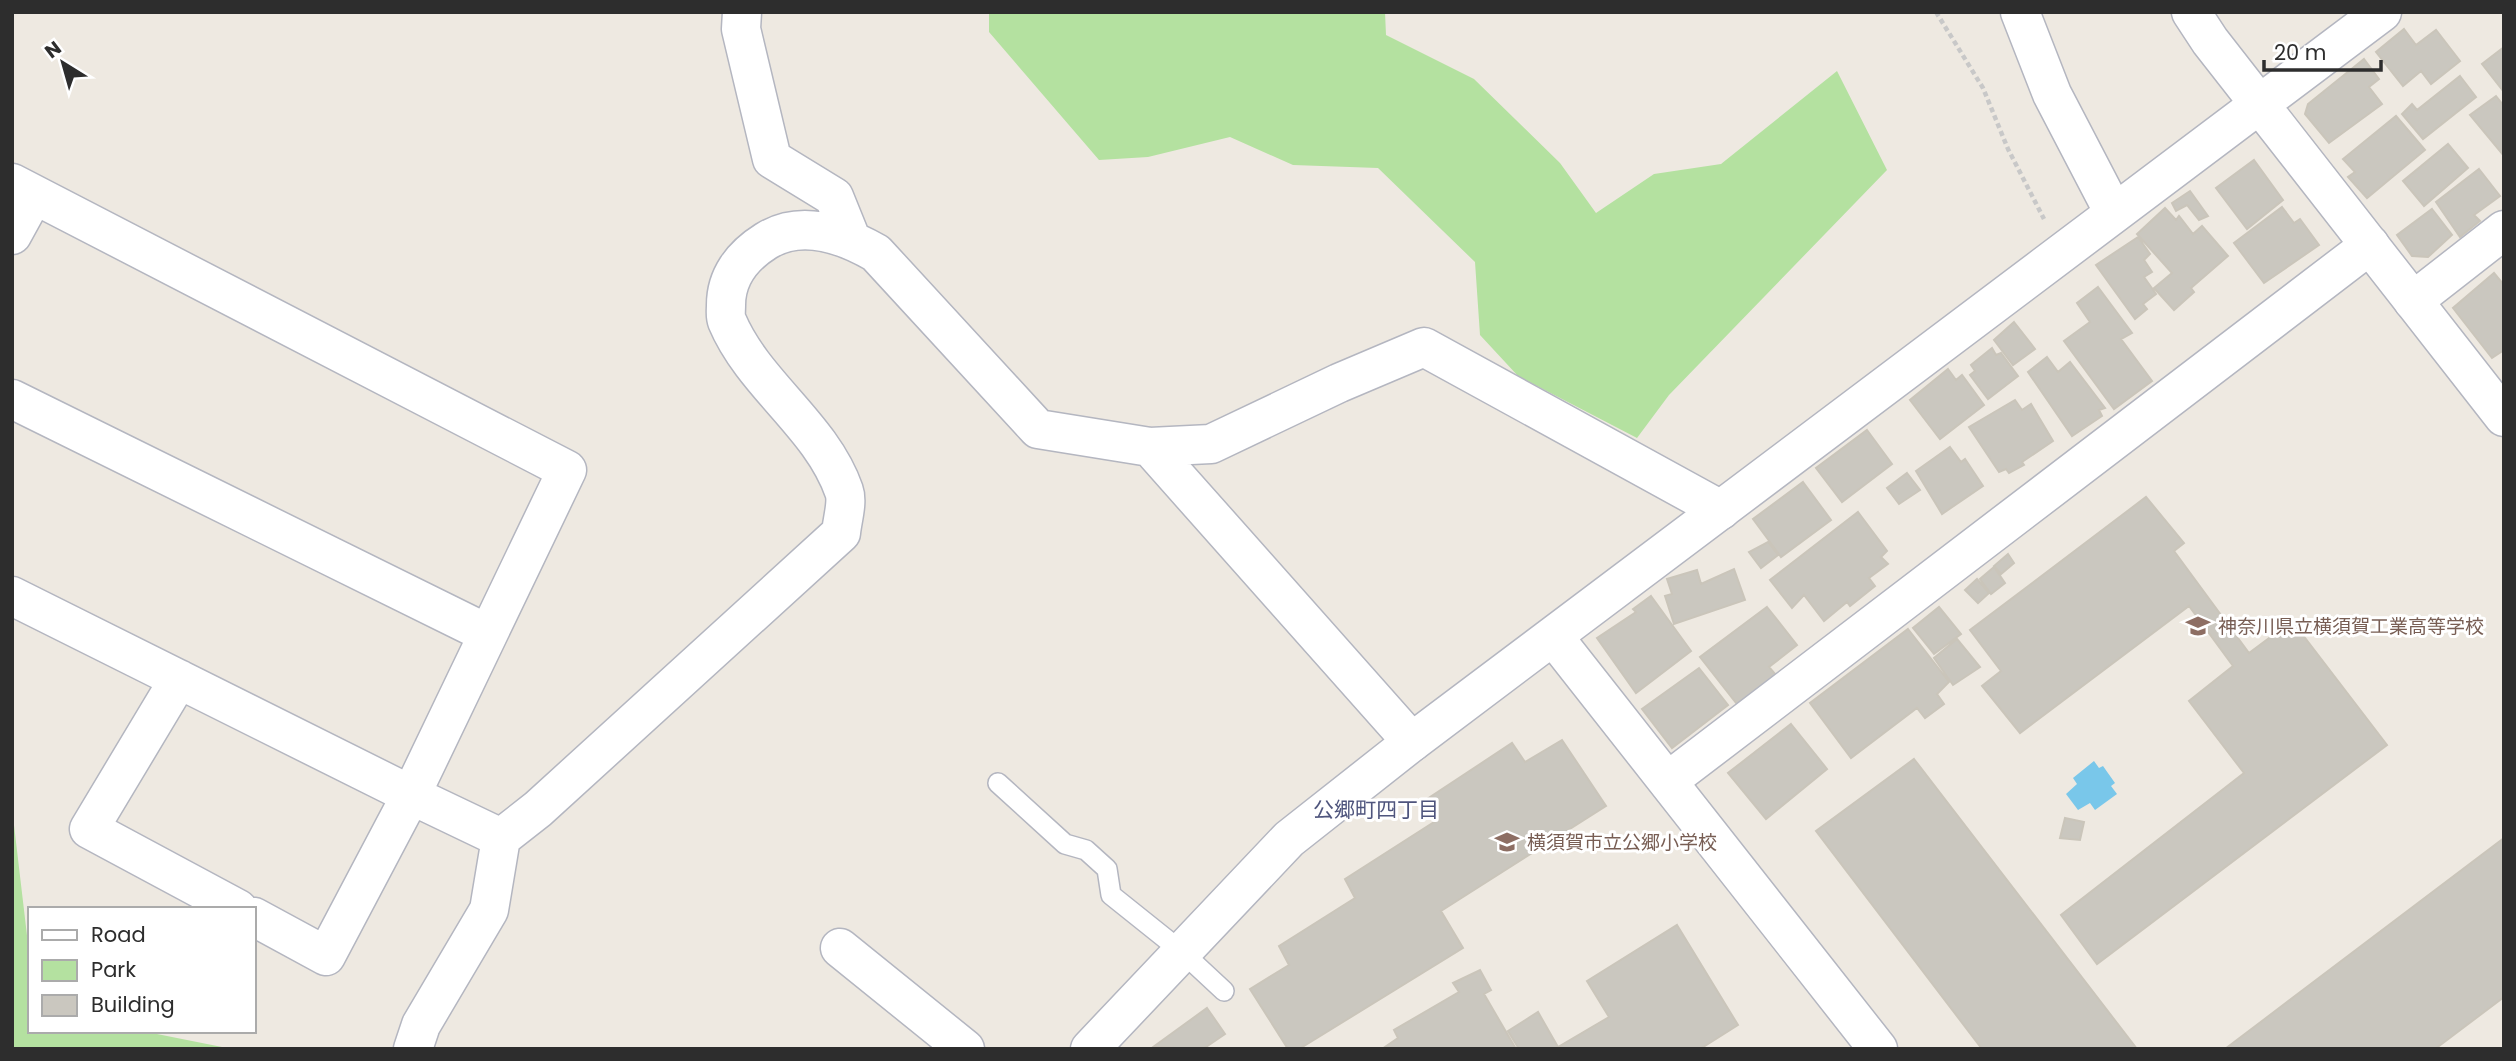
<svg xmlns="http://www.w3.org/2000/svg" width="2516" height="1061" font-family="Poppins,'Noto Sans JP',sans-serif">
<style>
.green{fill:#b4e1a0}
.water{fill:#79c7ea}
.building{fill:#cac7bf;stroke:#cac5ba;stroke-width:2}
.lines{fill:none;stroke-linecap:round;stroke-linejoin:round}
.service-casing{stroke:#b4b6c0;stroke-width:22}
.minor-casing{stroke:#b4b6c0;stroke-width:41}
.tertiary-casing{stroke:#b4b6c0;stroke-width:41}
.path{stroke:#c8c8c8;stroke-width:4.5;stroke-dasharray:5 3.5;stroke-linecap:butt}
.service{stroke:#fff;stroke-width:19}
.minor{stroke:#fff;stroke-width:38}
.tertiary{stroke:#fff;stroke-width:38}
.labels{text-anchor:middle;stroke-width:6;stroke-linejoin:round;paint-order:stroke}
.education-label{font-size:19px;fill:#785e54;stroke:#fff;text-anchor:start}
.neighbourhood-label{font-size:21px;fill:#4f557d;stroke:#fff}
</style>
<rect width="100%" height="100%" fill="#eee9e1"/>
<!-- green -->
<path class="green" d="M989,12H1385L1386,35L1474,79L1560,163L1596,213L1654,174L1721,164L1837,71L1887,170L1669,395L1637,438L1518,376L1480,335L1475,262L1378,168L1293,165L1230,137L1148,157L1099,160L989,32Z
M12,808L30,961V1031H142L232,1049H12Z"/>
<!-- water -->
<path class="water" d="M2094,761L2099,768L2103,766L2115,783L2111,786L2117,794L2095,810L2090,803L2078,810L2066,794L2077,784L2073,778Z"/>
<!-- building -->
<path class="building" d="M2404,29L2416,45L2436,30L2460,61L2431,84L2421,71L2403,86L2376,52Z
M2504,47V92L2482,64Z
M2364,59L2379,79L2369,87L2382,104L2329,143L2305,114L2308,104Z
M2460,76L2476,97L2423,139L2402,114L2412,104L2417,110Z
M2496,96L2504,106V156L2470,115Z
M2396,116L2425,150L2367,198L2348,177L2355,172L2343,159Z
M2448,144L2468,168L2424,206L2403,181Z
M2254,160L2283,200L2247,229L2216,188Z
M2479,169L2500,196L2474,215L2480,221L2460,237L2436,202Z
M2190,191L2208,216L2199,220L2187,205L2176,211L2172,203Z
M2282,207L2294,223L2300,219L2319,245L2264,283L2234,243Z
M2165,208L2176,220L2179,216L2193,234L2202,226L2228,256L2191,288L2194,292L2174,310L2154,288L2172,273L2137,234Z
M2432,209L2452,235L2428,257L2412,256L2397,235Z
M2138,237L2150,254L2144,260L2152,272L2144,277L2156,294L2143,304L2147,309L2135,319L2096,265Z
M2494,273L2504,285V350L2492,358L2453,308Z
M2098,287L2132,333L2121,339L2152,381L2114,409L2064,341L2090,322L2077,303Z
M2014,322L2035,349L2013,365L1994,340Z
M1992,348L1996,355L2001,353L2018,376L1988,399L1970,375L1975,371L1971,365Z
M2047,357L2058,372L2070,362L2105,408L2099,410L2102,416L2072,436L2028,372Z
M1948,369L1956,380L1962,375L1984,405L1940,439L1910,400Z
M2015,400L2022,410L2031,404L2053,441L2022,462L2024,465L2009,473L2006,469L1999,472L1969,427Z
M1867,430L1892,464L1842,502L1816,468Z
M1950,447L1961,462L1965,459L1983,486L1942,514L1916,471Z
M1907,473L1920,490L1899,504L1887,488Z
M1803,482L1831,520L1781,557L1753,519Z
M2146,497L2184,543L2174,551L2249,653L2292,621L2387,745L2097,964L2061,915L2244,773L2189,701L2233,666L2189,606L2020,733L1982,686L2001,671L1970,630Z
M1858,512L1887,551L1881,557L1888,564L1869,578L1875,586L1850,606L1847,602L1824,621L1804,595L1792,608L1770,580Z
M1768,542L1778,555L1761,568L1749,552Z
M2008,554L2014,563L2001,574L1994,566Z
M1994,567L2005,583L1991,594L1980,579Z
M1734,569L1745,600L1674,624L1665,596L1672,594L1667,579L1697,570L1701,584Z
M1977,579L1989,593L1978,603L1965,590Z
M1651,596L1691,651L1636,693L1597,638L1636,612L1633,609Z
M1767,607L1797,645L1769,667L1776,675L1737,704L1700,657Z
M1939,607L1961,634L1934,654L1913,628Z
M1908,629L1949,682L1937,694L1944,704L1925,718L1917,708L1851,758L1810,703Z
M1957,639L1980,667L1953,685L1934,658Z
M1699,668L1728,705L1672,748L1642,709Z
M1791,724L1827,769L1766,819L1728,773Z
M1562,740L1606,806L1441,911L1463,948L1299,1049H1288L1250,989L1289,965L1279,946L1355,898L1345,879L1434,822L1421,803L1512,743L1525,762Z
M1914,759L2137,1049H1982L1816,831Z
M2065,818L2084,822L2080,840L2060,838Z
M2504,838V997L2435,1049H2225Z
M1677,925L1738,1025L1700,1049H1519L1508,1031L1538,1012L1558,1047L1609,1017L1587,981Z
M1480,970L1491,990L1484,994L1516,1049H1382L1398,1038L1394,1030L1459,992L1453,983Z
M1207,1008L1225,1034L1203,1049L1153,1047Z"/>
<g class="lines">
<!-- service casing -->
<g class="service-casing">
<path id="service" d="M998,783L1065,844L1086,850L1107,869L1111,895L1181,951L1224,991"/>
</g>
<!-- minor casing -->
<g class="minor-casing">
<path id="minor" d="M742,12L741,29L772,159L834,197L851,239
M2020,12L2052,94L2114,213
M12,183L567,470L411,795L326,956L254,917
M12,235L34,195
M2413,301L2504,230
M12,399L488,634
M1150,447L1412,742
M12,596L411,795L501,838L538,809L841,533C842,521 848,502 844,491C821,425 754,385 727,321C725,316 726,311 726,305C726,277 742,256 766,241C801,219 843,234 876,253L1038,429L1150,447L1211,444L1339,383L1424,347L1721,510
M179,679L89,829L238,909
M1668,781L2370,245
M840,948L965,1049
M413,1049L421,1025L489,910L501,838"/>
</g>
<!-- tertiary casing -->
<g class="tertiary-casing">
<path id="tertiary" d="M2191,12L2210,41L2504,417
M1553,636L1878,1049
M1090,1049L1289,839L1412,742L2382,12"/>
</g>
<!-- path -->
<path class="path" d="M1936,12L1983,88L2008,149L2044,219"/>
<!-- service -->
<use href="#service" class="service"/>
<!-- minor -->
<use href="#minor" class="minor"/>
<!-- tertiary -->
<use href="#tertiary" class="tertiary"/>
</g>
<!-- icons -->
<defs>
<g id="school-bare" transform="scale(1.89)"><path d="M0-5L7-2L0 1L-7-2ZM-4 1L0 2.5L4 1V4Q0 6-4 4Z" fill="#8d6e63" stroke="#fff" stroke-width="2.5" paint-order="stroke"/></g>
</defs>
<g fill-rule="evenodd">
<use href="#school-bare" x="2198" y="626"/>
<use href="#school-bare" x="1507" y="842"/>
</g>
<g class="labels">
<!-- education labels -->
<g class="education-label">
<text x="2218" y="633">神奈川県立横須賀工業高等学校</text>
<text x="1527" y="849">横須賀市立公郷小学校</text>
</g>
<!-- neighbourhood labels -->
<g class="neighbourhood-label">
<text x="1376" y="817">公郷町四丁目</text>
</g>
</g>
<!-- border -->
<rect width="2516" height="1061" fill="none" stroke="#2d2d2d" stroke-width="28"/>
<!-- legend -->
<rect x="28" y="907" width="228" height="126" fill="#ffffff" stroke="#ababab" stroke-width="2"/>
<rect x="42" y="930" width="35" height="10" fill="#ffffff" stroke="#ababab" stroke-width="2"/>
<text x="91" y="942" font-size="21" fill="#2d2d2d">Road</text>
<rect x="42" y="960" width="35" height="21" fill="#b4e1a0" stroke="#ababab" stroke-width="2"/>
<text x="91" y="977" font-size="21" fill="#2d2d2d">Park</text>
<rect x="42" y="995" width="35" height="21" fill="#cac7bf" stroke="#ababab" stroke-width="2"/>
<text x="91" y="1012" font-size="21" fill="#2d2d2d">Building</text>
<!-- north arrow -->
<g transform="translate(63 63) rotate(323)" stroke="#ffffff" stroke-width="5" paint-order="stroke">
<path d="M0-5L12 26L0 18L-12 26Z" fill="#2d2d2d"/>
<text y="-10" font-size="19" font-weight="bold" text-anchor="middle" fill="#2d2d2d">N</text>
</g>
<!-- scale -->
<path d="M2264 60v10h117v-10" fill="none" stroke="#2d2d2d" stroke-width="3.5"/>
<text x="2274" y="60" font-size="21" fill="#2d2d2d" stroke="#ffffff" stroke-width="5" paint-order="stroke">20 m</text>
</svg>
